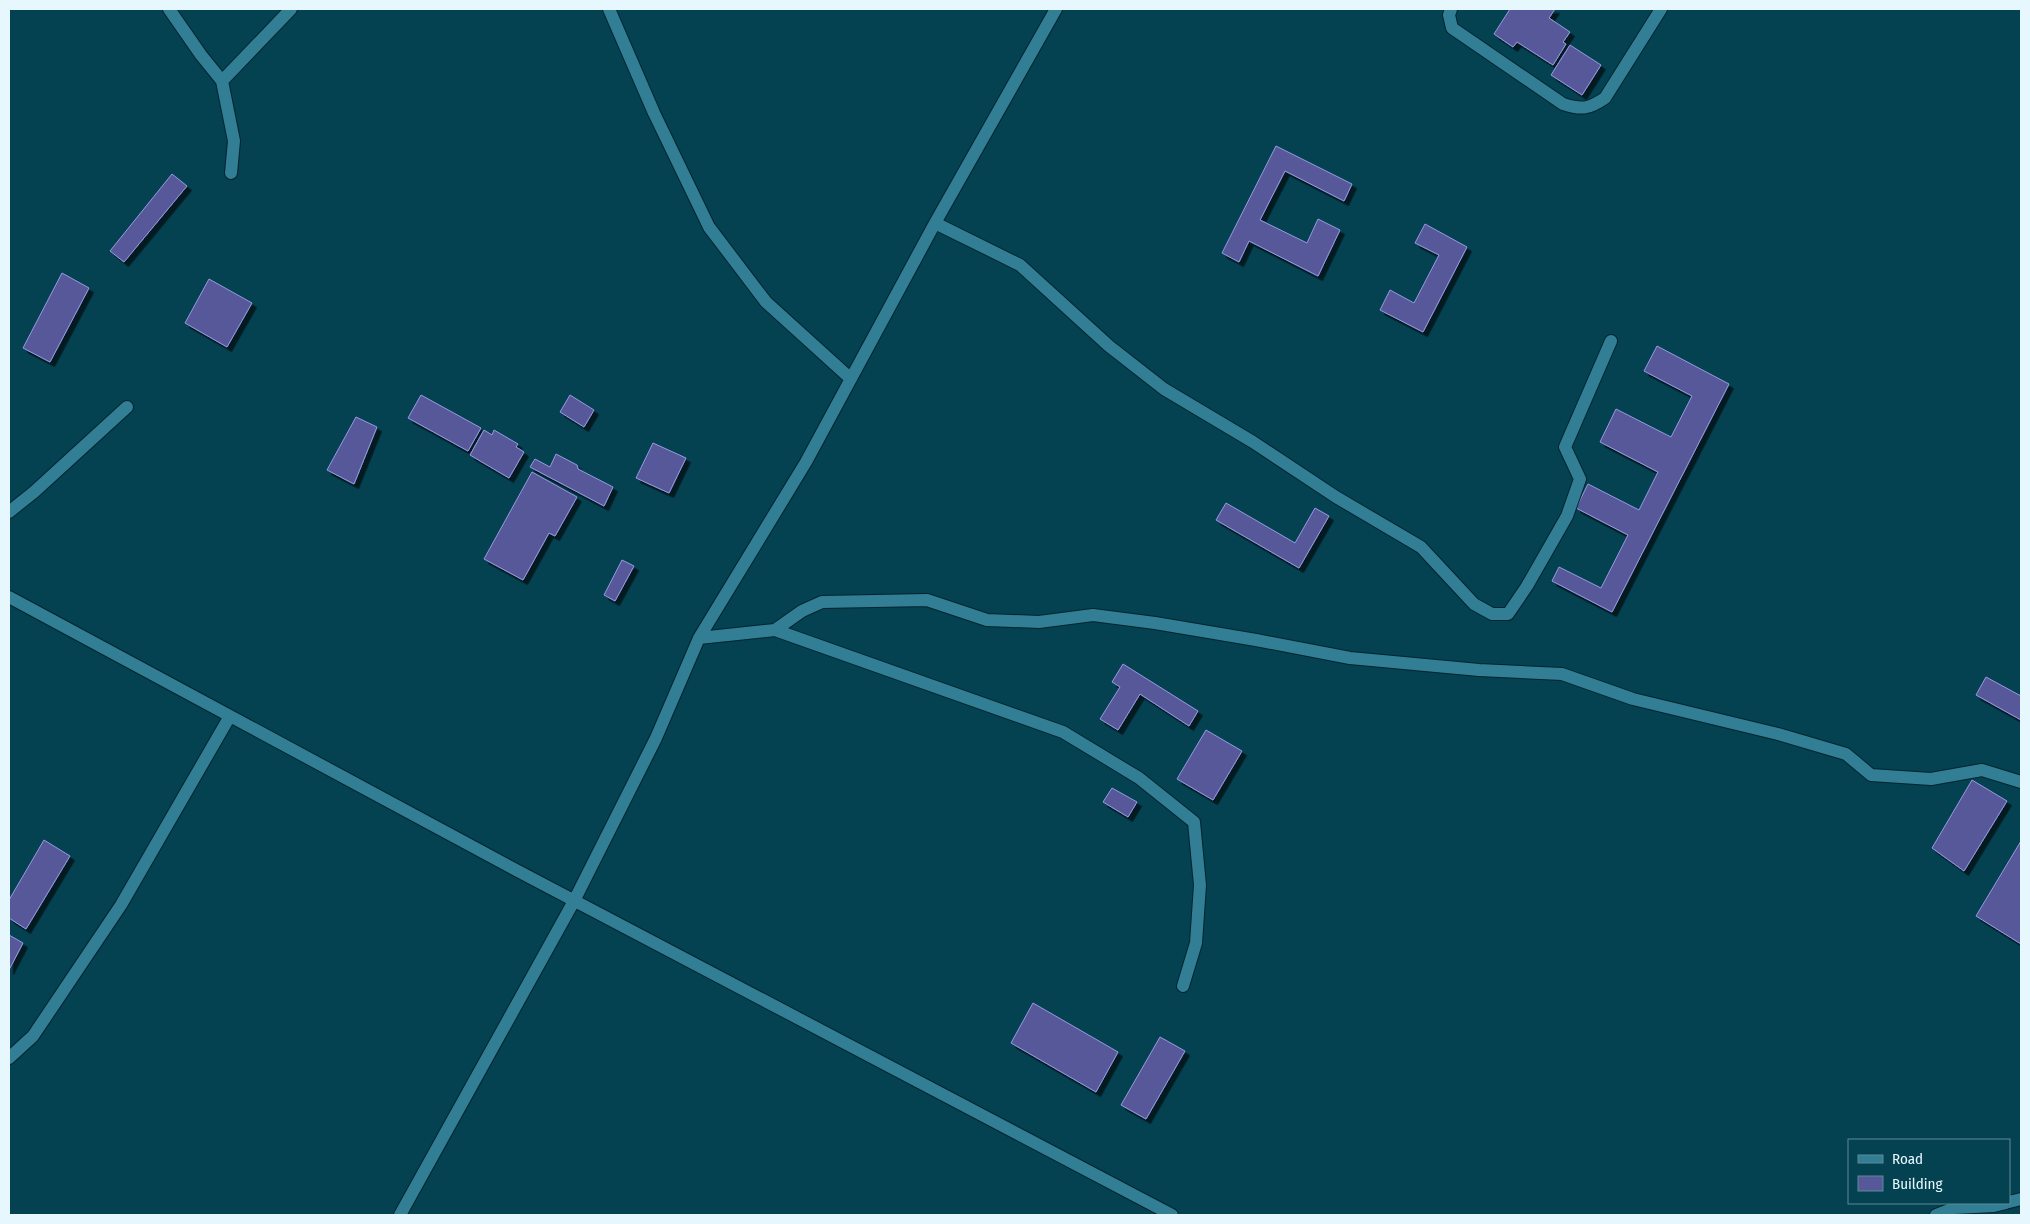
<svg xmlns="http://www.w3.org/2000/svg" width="2030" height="1224" font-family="'Fira Sans Condensed',sans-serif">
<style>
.building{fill:#575899;stroke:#979ae1;filter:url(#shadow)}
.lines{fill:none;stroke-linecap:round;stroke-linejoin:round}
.minor-casing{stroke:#04252f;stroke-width:14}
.minor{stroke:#317e95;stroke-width:12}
</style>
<defs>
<filter id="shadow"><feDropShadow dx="4.5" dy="4.5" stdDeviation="0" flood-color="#0009"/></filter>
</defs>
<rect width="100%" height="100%" fill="#044151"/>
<!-- building -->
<path class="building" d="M1510,9H1555L1549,18L1570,32L1563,42L1566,44L1553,65L1517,42L1513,47L1494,34Z
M1570,45L1601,65L1582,95L1551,75Z
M1276,146L1352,184L1344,201L1285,171L1260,220L1307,243L1318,219L1340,230L1318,276L1249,241L1239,262L1222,253Z
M172,174L187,186L124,262L110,251Z
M1425,224L1467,247L1423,332L1380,310L1390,290L1414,303L1439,255L1415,243Z
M62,273L89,288L50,362L23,348Z
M209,279L252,303L227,347L185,323Z
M1657,346L1729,384L1612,612L1552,581L1559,567L1601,588L1628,535L1576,508L1588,484L1639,510L1658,472L1600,442L1616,409L1671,437L1692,396L1644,371Z
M421,395L481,428L468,451L408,418Z
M570,395L594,410L584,427L560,412Z
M356,417L377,427L354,484L327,470Z
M484,430L492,435L494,430L518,444L516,447L524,452L509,478L470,455Z
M653,443L686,458L669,493L636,478Z
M556,454L577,465L578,469L613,487L604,506L530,467L535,459L550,467Z
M532,472L577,497L555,536L549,533L523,580L484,559Z
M1226,503L1295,543L1315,508L1329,516L1299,568L1216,520Z
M622,560L634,566L615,601L604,595Z
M1123,664L1198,711L1189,726L1140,694L1118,730L1100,719L1120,687L1112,682Z
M1986,677L2021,696V720L1976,695Z
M1206,730L1242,751L1213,800L1177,779Z
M1972,780L2007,801L1964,871L1932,848Z
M1112,788L1137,802L1128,817L1103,802Z
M44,840L70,856L26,929L9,918V900Z
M2021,841V944L1976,916Z
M9,935L23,943L9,970Z
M1033,1003L1118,1052L1096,1092L1011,1043Z
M1160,1037L1185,1051L1146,1119L1121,1105Z"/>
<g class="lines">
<!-- minor casing -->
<g class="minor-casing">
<path id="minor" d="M169,9L201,55L222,81L234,141L231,173
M609,9L654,113L709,227L766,302L851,379
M1451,9L1449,15L1452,28L1563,104C1582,110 1589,109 1605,98L1661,9
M222,81L291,9
M935,223L1020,265L1109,346L1164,389L1253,442L1336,497L1421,547L1474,604L1492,614H1508L1527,586L1567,516L1580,479L1565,447L1611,341
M9,512L34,492L127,407
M9,597L516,870L1172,1215
M775,630L1063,732L1139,778L1194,822L1200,885L1196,943L1183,986
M699,638L775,630L802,611L822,602L927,600L987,620L1039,622L1093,615L1155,623L1256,640L1350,658L1479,670L1562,674L1633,699L1778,734L1846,754L1871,775L1931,779L1982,770L2021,782
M9,1058L33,1036L121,905L230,716
M2009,1202L2021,1199
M400,1215L574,901L656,738L699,638L806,462L935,223L1056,9
M1936,1215L1954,1208L1994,1206L2006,1203"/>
</g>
<!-- minor -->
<use href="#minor" class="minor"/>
</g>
<!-- border -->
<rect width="2030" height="1224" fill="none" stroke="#e6f8fe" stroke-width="20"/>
<!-- legend -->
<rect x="1848" y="1139" width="162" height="65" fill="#044151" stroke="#5e8a96"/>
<rect x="1858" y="1155" width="25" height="8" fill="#317e95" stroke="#5e8a96"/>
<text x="1892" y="1164" font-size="15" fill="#e6f8fe">Road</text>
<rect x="1858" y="1176" width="25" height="15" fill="#575899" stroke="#5e8a96"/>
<text x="1892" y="1189" font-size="15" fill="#e6f8fe">Building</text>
</svg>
